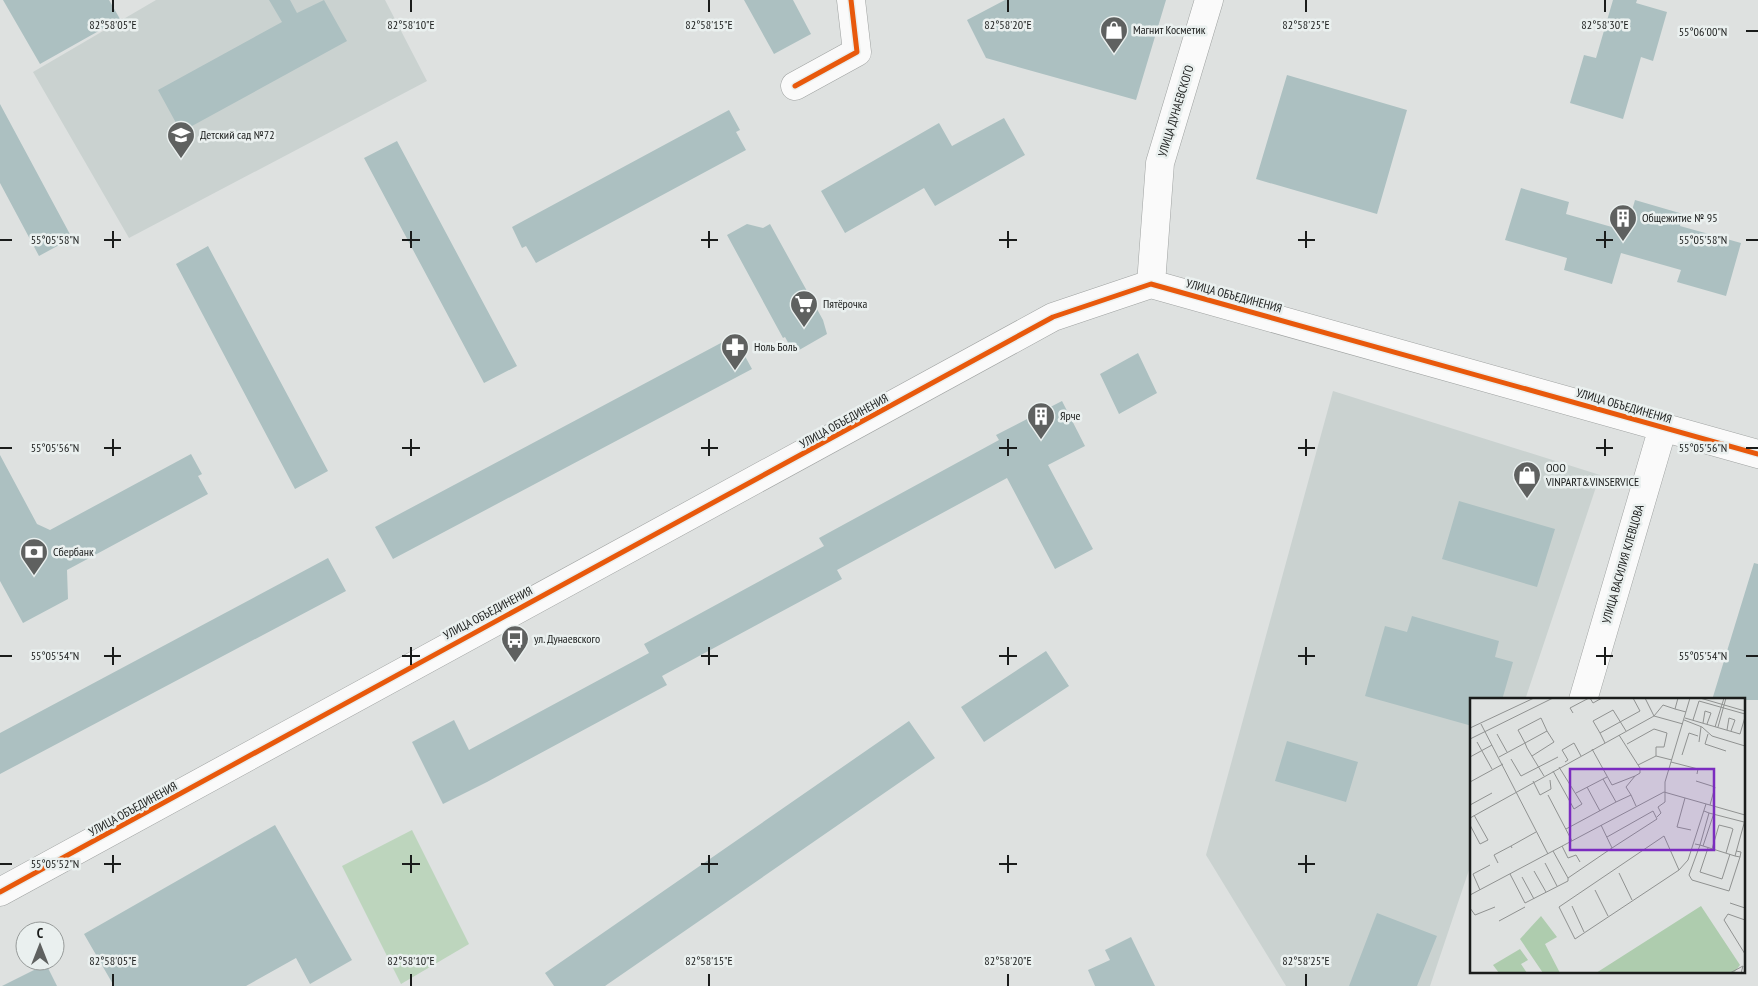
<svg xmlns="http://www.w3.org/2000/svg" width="1758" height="986" font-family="'PT Sans Narrow',sans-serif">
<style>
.built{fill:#cad2d0}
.green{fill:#bdd5bd}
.building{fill:#acc0c1}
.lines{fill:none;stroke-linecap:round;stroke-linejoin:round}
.minor-casing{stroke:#9fa2a1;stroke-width:29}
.minor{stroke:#fafafa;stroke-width:28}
.cycleway-casing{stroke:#eaf0ef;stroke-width:8}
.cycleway{stroke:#e8590c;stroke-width:5}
.ticks{fill:none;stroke:#1a1c1b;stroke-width:2}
.labels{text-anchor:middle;stroke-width:5;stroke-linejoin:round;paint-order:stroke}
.poi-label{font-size:12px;fill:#1a1c1b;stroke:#eaf0ef;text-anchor:start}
.street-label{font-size:12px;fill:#1a1c1b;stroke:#eaf0ef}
.inset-road{fill:none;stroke:#909291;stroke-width:1}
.view{fill:#7b2cbf;fill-opacity:0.15;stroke:#7b2cbf;stroke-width:2.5}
.inset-edge{fill:none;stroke:#1a1c1b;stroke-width:2.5}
.ticks-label{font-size:12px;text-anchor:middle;fill:#1a1c1b;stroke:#eaf0ef;stroke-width:5;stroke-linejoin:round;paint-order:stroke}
</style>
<rect width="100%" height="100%" fill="#dee1e0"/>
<!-- built -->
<path class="built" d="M156,0H385L427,81L129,238L33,72Z
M1333,391L1600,475L1525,700H1472V861L1430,986H1286L1206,855Z"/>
<!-- green -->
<path class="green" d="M412,830L469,944L401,984L342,866Z"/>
<!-- building -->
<path class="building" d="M3,0H109L120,19L40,64Z
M269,0H290L297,13L324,0L347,41L181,132L158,90L282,22Z
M744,0H793L811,34L774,54Z
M1005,0H1166L1136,100L986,58L967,20Z
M1613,0H1637L1636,3L1667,12L1653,61L1641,57L1623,119L1570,103L1584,55L1596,58Z
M1287,75L1407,110L1377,214L1256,179Z
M0,104L72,238L39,256L0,183Z
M729,110L740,130L736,132L746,150L536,263L526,246L522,248L512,227Z
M1004,118L1025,155L935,206L924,188L845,233L821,191L939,123L952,146Z
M397,141L517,366L484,383L364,158Z
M1521,188L1569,202L1566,214L1626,231L1635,200L1683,214L1680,226L1741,243L1726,296L1677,282L1681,270L1621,253L1612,284L1564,270L1567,258L1505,240Z
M747,224L763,228L770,224L823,320L827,334L794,353L785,337L783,338L727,235Z
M208,246L328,471L295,489L176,264Z
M734,336L752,369L393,559L375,527Z
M1138,353L1157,393L1119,414L1100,374Z
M1062,401L1085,446L1048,465L1093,549L1055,569L1007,478L837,570L842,579L662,676L667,685L487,782L443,804L412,742L454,720L469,750L649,653L644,644L824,546L819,538L999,440L996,435Z
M191,454L202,474L198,476L208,494L67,570L68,599L23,623L0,581V455L37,524L50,530Z
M1459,501L1555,529L1537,587L1442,559Z
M328,558L346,591L0,774V733Z
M1754,563L1758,564V700H1712Z
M1412,616L1499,641L1495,657L1513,662L1502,700H1472V726L1365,696L1385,626L1407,632Z
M1046,651L1069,686L984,742L961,707Z
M909,721L935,758L605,986H554L545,973Z
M1287,741L1358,762L1346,802L1275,781Z
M275,825L352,960L310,984L296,958L246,986H114L84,934Z
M1377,913L1437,936L1417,986H1349Z
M1131,937L1155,986H1095L1088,970L1110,960L1105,950Z
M46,964L57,986H2Z"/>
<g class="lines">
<!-- minor casing -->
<g class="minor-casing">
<path id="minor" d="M795,86L857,52L851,0
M1151,284L1160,163L1209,0
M1583,700L1663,427
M0,892L1053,317L1151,284L1758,454"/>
</g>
<!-- minor -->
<use href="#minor" class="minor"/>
<!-- cycleway casing -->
<g class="cycleway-casing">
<path id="cycleway" d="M795,86L857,52L851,0
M0,892L1053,317L1151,284L1758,454"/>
</g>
<!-- cycleway -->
<use href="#cycleway" class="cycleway"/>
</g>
<!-- ticks -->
<path class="ticks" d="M113,0V12M411,0V12M709,0V12M1008,0V12M1306,0V12M1605,0V12M1746,31H1758M113,231V248M411,231V248M709,231V248M1008,231V248M1306,231V248M1605,231V248M0,240H12M104,240H121M402,240H420M701,240H718M999,240H1017M1298,240H1315M1596,240H1613M1746,240H1758M113,439V456M411,439V456M709,439V456M1008,439V456M1306,439V456M1605,439V456M0,448H12M104,448H121M402,448H420M701,448H718M999,448H1017M1298,448H1315M1596,448H1613M1746,448H1758M113,647V665M411,647V665M709,647V665M1008,647V665M1306,647V665M1605,647V665M0,656H12M104,656H121M402,656H420M701,656H718M999,656H1017M1298,656H1315M1596,656H1613M1746,656H1758M113,855V873M411,855V873M709,855V873M1008,855V873M1306,855V873M0,864H12M104,864H121M402,864H420M701,864H718M999,864H1017M1298,864H1315M113,974V986M411,974V986M709,974V986M1008,974V986M1306,974V986"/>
<!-- icons -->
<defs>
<g id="shop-pin" transform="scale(1.4375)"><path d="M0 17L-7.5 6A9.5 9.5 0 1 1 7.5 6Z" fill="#5f6160" stroke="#eaf0ef"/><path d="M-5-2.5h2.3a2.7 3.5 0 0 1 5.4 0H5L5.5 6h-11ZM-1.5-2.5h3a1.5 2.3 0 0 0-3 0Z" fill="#fff"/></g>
<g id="school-pin" transform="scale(1.4375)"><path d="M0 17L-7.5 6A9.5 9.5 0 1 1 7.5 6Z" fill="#5f6160" stroke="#eaf0ef"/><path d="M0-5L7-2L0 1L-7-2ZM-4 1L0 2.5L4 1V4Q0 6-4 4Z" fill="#fff"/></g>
<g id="building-pin" transform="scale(1.4375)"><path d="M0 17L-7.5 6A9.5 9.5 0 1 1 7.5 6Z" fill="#5f6160" stroke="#eaf0ef"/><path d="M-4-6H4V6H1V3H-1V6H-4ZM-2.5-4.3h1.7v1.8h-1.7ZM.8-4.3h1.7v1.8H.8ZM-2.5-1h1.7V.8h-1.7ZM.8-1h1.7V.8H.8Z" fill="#fff"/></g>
<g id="supermarket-pin" transform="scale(1.4375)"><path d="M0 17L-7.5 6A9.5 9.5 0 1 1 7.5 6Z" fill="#5f6160" stroke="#eaf0ef"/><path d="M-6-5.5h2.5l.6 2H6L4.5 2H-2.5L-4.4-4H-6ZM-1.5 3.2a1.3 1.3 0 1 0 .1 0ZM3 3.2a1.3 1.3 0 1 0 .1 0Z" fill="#fff"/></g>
<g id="pharmacy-pin" transform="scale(1.4375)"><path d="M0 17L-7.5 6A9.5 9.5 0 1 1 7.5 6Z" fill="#5f6160" stroke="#eaf0ef"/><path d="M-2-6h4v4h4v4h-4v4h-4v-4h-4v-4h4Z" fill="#fff"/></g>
<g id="bank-pin" transform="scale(1.4375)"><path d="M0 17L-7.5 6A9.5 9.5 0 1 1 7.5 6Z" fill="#5f6160" stroke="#eaf0ef"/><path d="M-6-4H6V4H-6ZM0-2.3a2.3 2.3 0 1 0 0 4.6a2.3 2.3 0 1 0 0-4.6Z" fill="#fff"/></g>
<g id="bus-pin" transform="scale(1.4375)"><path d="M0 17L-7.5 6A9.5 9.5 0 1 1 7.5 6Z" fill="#5f6160" stroke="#eaf0ef"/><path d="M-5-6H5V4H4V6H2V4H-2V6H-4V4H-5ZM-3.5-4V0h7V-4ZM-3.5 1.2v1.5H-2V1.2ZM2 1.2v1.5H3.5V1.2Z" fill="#fff"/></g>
</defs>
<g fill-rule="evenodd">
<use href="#shop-pin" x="1114" y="30"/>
<use href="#school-pin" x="181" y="135"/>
<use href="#building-pin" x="1623" y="218"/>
<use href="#supermarket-pin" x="804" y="304"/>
<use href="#pharmacy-pin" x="735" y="347"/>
<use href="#building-pin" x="1041" y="416"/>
<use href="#shop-pin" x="1527" y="475"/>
<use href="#bank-pin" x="34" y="552"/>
<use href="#bus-pin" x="515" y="639"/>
</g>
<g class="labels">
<!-- poi labels -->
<g class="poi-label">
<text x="1133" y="34">Магнит Косметик</text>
<text x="200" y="139">Детский сад №72</text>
<text x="1642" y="222">Общежитие № 95</text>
<text x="823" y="308">Пятёрочка</text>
<text x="754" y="351">Ноль Боль</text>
<text x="1060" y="420">Ярче</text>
<text x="1546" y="472">ООО<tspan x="1546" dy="14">VINPART&amp;VINSERVICE</tspan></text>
<text x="53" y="556">Сбербанк</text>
<text x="534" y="643">ул. Дунаевского</text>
</g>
<!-- street labels -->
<g class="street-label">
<text transform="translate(1176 111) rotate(-73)" y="4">УЛИЦА ДУНАЕВСКОГО</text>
<text transform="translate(1234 296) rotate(15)" y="4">УЛИЦА ОБЪЕДИНЕНИЯ</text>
<text transform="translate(1624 406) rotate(16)" y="4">УЛИЦА ОБЪЕДИНЕНИЯ</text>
<text transform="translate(844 421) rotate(-29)" y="4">УЛИЦА ОБЪЕДИНЕНИЯ</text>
<text transform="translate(1623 564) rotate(-74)" y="4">УЛИЦА ВАСИЛИЯ КЛЕВЦОВА</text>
<text transform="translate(488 613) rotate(-28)" y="4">УЛИЦА ОБЪЕДИНЕНИЯ</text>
<text transform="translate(133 809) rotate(-29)" y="4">УЛИЦА ОБЪЕДИНЕНИЯ</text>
</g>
</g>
<!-- overview -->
<g transform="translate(1470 698)">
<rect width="275" height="275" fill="#dee1e0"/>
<path d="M231,208L270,267L264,275H126ZM71,218L87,239L75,246L90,275H73L50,241ZM50,251L58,262L51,266L57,275H29L23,267Z" fill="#aeccae"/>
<path class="inset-road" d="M120,0L123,5L132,0M175,0L184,18L193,7L205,11M208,0L205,11L216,14M230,0L275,13M229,3L275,16M103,15L100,10L119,0M215,20L270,36L275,19M214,22L232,29L242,38L275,48M223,22L229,3M233,25L235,13L241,15L237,26M11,26L78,156M245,29L254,0M248,29L256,0M0,30L64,0M257,32L259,20L265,22L261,33M130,35L123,23L143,12L156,33M27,36L37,54M238,36L235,46L256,53M149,37L170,70V75L165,78M0,41L83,0M7,44L22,71M229,44L231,29M135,45L130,35L170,13L163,0M157,46L184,31L197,35L194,49H186V58M122,51L142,87L165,78L156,89L161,97M212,57L219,35L228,38M62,58L84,44L77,33M0,59L22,47M29,59L55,45L77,33L71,20L48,32L55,45L57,50L74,78M41,61L51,78L88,59M95,64L98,62L92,52L104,45L111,58M201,64L228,71L227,76M168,67L186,58L202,62M83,73L104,111L112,106L89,69M137,79L133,81L146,104L161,97L166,108M63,83L70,97L81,91L80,82M226,83L245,89L240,107M0,84L33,66M117,89L130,113M106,95L133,81M78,97L102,143M215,100L207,129L221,132M0,107L22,95M234,113L239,115L230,147L265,158L275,122M239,115L274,124M187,119L191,115L188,109L195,104V84L220,0M0,120L184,18L213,26M0,127L10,146L18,142L4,117M96,131L146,104M137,139L183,113L187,121L142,150M225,146L230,147L219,177L222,182L259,193L270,159M92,148L98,160L106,157L110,164M233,148L244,115M42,150L41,148L66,134M238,150L230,174L252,181L260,156M242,151L249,127L261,130L263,131L256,155M83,153L98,180L142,150L131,127M265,158L270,159L271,154L266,153M28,165L24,157L41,148M75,165L87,188M209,172L194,138L89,209L105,241L209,172L218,162L236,106M64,173L76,194M149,175L162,202M40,176L55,205L98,183V180M52,179L64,201M10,192L3,176L20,167M125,192L138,218M0,197L194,94L275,117M260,205L275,210M102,208L114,234M0,210L5,217L25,209M275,222L258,216L254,222L275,256M29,223L55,209M260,275L273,268L271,275"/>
<path class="view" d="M100,71H244V152H100Z"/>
<rect width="275" height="275" class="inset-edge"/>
</g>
<g class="ticks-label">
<text x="113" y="29">82°58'05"E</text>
<text x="411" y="29">82°58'10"E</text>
<text x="709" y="29">82°58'15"E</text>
<text x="1008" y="29">82°58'20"E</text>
<text x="1306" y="29">82°58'25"E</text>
<text x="1605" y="29">82°58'30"E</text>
<text x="1703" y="36">55°06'00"N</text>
<text x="55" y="244">55°05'58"N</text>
<text x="1703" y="244">55°05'58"N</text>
<text x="55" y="452">55°05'56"N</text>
<text x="1703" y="452">55°05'56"N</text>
<text x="55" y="660">55°05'54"N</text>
<text x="1703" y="660">55°05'54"N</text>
<text x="55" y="868">55°05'52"N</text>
<text x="113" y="965">82°58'05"E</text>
<text x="411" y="965">82°58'10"E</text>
<text x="709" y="965">82°58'15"E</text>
<text x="1008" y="965">82°58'20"E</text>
<text x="1306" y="965">82°58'25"E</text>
</g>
<!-- north arrow -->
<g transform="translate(40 946)"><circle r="24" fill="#eaf0ef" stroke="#979b9a"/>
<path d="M0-4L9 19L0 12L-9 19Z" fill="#5f6160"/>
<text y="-8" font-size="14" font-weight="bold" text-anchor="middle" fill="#1a1c1b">С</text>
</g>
</svg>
